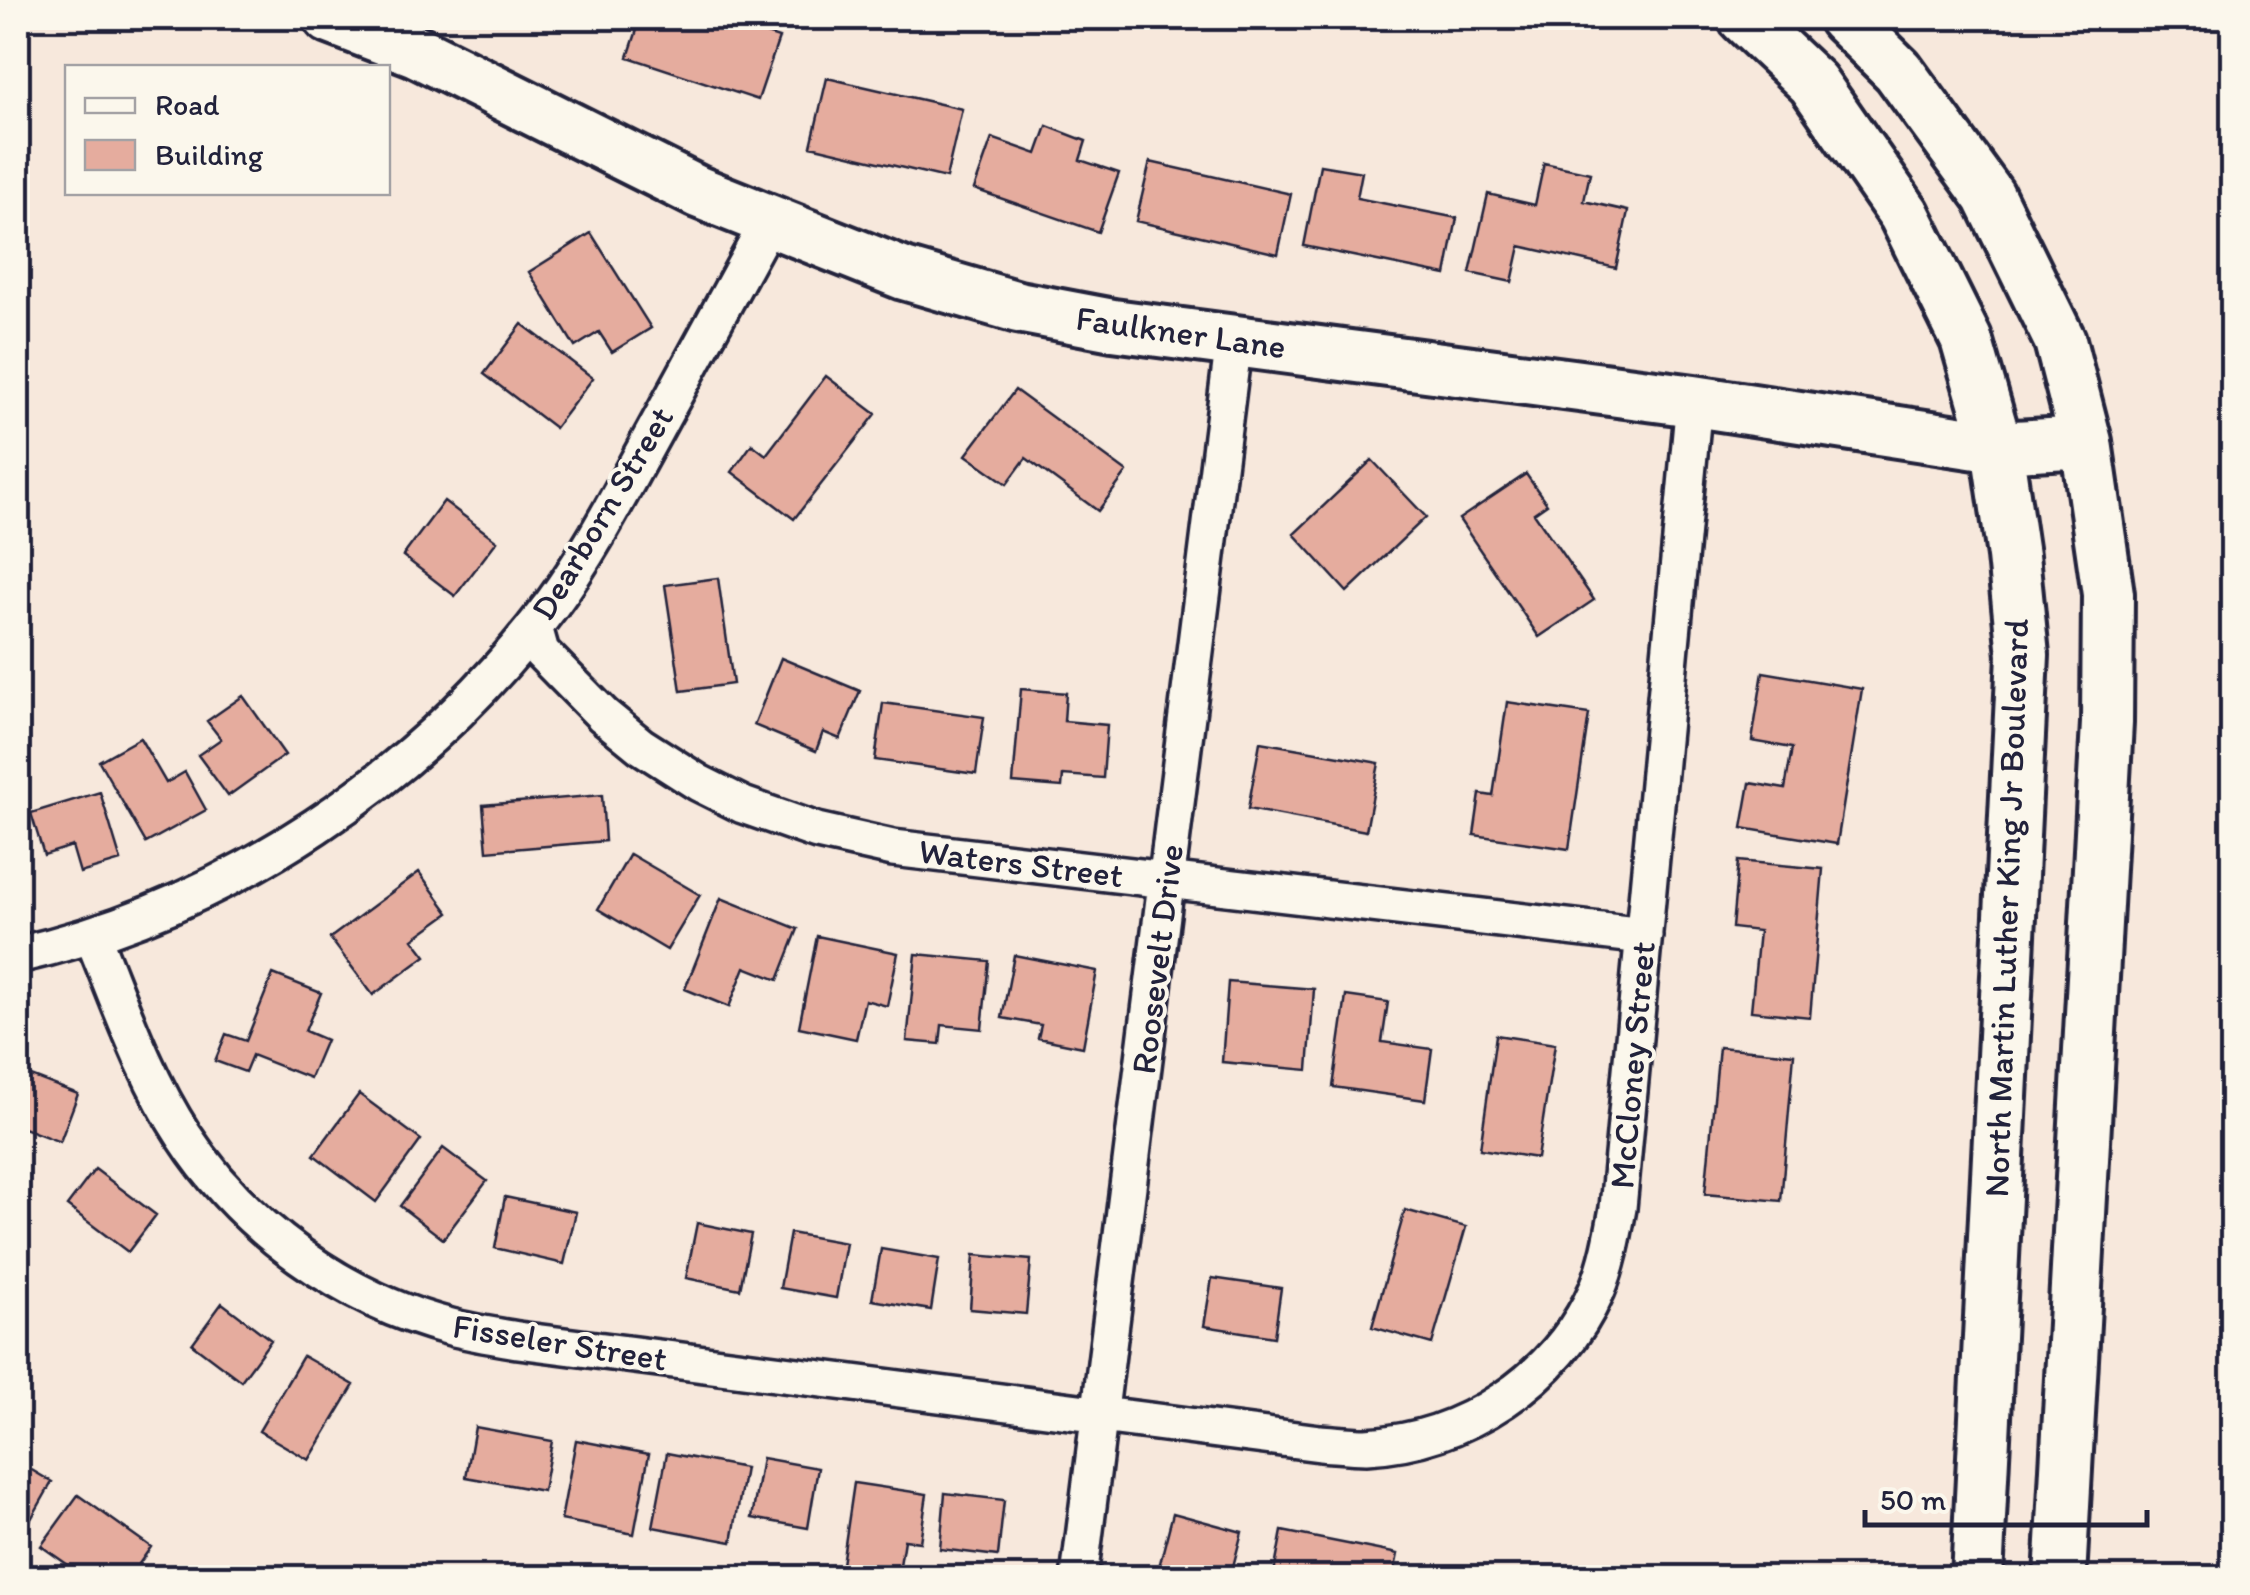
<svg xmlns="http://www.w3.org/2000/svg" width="2250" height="1595" font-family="Itim,sans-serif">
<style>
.building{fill:#e5ac9e;stroke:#22223b;stroke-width:2.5}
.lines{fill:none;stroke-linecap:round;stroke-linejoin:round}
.street-casing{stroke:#22223b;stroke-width:42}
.secondary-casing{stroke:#22223b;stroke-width:58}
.street{stroke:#fbf7ec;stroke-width:35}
.secondary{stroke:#fbf7ec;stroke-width:50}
.labels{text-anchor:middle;stroke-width:8;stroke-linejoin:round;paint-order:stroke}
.street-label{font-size:35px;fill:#22223b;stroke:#fbf7ec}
</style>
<rect width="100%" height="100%" fill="#f7e8dc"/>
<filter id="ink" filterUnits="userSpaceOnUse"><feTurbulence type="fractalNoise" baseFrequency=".01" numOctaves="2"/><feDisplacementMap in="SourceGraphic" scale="20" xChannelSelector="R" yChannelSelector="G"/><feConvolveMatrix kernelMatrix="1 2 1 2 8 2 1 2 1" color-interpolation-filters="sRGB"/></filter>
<g filter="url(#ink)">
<!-- building -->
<path class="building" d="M641,18H717L779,38L758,100L628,57Z
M827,78L962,109L946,178L811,146Z
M1047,126L1086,141L1080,160L1119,173L1098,232L974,189L992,138L1037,154Z
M1150,162L1291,194L1278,254L1136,221Z
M1544,163L1590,173L1584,201L1628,211L1616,268L1520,246L1512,282L1470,273L1488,194L1535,205Z
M1320,165L1362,172L1357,198L1457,218L1446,275L1304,246Z
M591,233L651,328L612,352L599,332L575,347L529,272Z
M522,324L593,378L555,428L484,374Z
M826,376L876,414L794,519L732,472L752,444L766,455Z
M1015,390L1127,472L1098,511L1026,458L1007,484L966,455Z
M1372,460L1426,517L1347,592L1294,534Z
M1526,474L1547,504L1534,513L1594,600L1539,637L1459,519Z
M444,501L497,541L455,596L403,556Z
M718,578L733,684L681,691L665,585Z
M781,658L860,691L840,739L823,732L816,751L754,725Z
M1763,672L1862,689L1837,844L1742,828L1750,783L1785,789L1792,748L1752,741Z
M1021,689L1066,693L1064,721L1107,725L1103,778L1063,775L1062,787L1013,783Z
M243,696L285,755L228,796L198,755L221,739L207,721Z
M1507,702L1589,714L1569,849L1474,835L1480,794L1493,796Z
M883,703L984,717L976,774L875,760Z
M140,738L166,783L185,772L206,810L146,843L99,761Z
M1260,742L1379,763L1366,831L1248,809Z
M100,792L121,861L80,873L72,846L44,855L31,813Z
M602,795L605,841L487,851L483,805Z
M630,854L700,895L667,950L598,909Z
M1738,861L1823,869L1810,1017L1751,1011L1759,931L1732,928Z
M419,872L449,913L413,939L426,956L373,995L330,938Z
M721,898L798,929L778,980L745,967L729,1007L685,989Z
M817,936L898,953L887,1006L865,1000L856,1039L799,1027Z
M916,954L989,961L982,1029L942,1025L940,1044L907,1041Z
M1014,955L1097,971L1083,1047L1038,1038L1041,1025L1002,1018Z
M273,974L321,993L305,1031L326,1040L310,1078L252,1055L245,1072L215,1061L226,1034L246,1041Z
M1228,982L1314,989L1308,1070L1222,1062Z
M1346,996L1388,1002L1382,1042L1432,1049L1425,1100L1333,1087Z
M1496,1035L1555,1044L1537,1158L1480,1149Z
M1719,1047L1794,1054L1781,1201L1705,1194Z
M18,1071L78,1094L60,1142L18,1126Z
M359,1094L421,1140L376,1202L314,1155Z
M443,1148L487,1181L443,1239L400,1206Z
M95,1169L156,1215L128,1252L67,1206Z
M505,1197L576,1212L564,1264L495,1248Z
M1405,1210L1466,1227L1432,1344L1372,1327Z
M697,1223L751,1234L740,1289L686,1278Z
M790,1233L846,1243L836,1298L780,1288Z
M881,1249L939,1259L931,1310L872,1300Z
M974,1255L1031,1260L1026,1314L970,1309Z
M1212,1278L1281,1288L1274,1337L1204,1326Z
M222,1303L271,1340L241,1381L192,1344Z
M303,1356L354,1385L309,1460L259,1431Z
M475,1427L552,1441L543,1491L466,1477Z
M576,1440L649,1454L634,1534L561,1520Z
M667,1453L745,1468L732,1542L653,1527Z
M762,1458L818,1468L808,1528L752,1518Z
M18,1462L52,1482L18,1542Z
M854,1483L927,1494L920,1542L904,1540L898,1578H840Z
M945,1493L1004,1500L998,1556L940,1549Z
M78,1495L151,1547L129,1578H79L81,1574L41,1546Z
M1173,1513L1242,1532L1230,1578H1217L1160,1563Z
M1282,1531L1398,1554L1393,1578H1273Z"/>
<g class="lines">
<!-- street casing -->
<g class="street-casing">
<path id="street" d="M534,627L541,652L603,715L641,746L699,783L743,805L817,831L893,848L1644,936
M92,935C120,1003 144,1075 184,1136C244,1228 344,1300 451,1327C473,1333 496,1336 518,1340L1320,1443C1335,1444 1351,1446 1366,1446C1464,1441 1557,1380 1597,1290C1608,1264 1613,1236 1618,1208L1694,401
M18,955C229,907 422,777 552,604C591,551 621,492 653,434C691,363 730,292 769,221
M1079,1578L1234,340"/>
</g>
<!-- secondary casing -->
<g class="secondary-casing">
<path id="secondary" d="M330,18L416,51L698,192L904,274L1018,307L1113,325L1694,401L1997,447L2086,442
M1744,18L1813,83L1904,214L1966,339L1997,447L2013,556L2023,655L1977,1578
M1844,18L1898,71L1989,196L2060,341L2086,442L2108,594L2107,723L2060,1578"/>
</g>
<!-- street -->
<use href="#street" class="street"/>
<!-- secondary -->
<use href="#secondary" class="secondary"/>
</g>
</g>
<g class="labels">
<!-- street labels -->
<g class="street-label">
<text transform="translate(1181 332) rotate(8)" y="12">Faulkner Lane</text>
<text transform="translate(602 513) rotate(-59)" y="12">Dearborn Street</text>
<text transform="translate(1021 863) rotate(7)" y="12">Waters Street</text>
<text transform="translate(2006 908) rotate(-88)" y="12">North Martin Luther King Jr Boulevard</text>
<text transform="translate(1157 959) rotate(-83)" y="12">Roosevelt Drive</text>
<text transform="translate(1632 1065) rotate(-85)" y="12">McCloney Street</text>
<text transform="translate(560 1342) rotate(9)" y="12">Fisseler Street</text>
</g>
</g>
<!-- margin -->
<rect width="2250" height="1595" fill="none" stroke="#fbf7ec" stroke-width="60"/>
<rect x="30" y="30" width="2190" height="1535" fill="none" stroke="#22223b" stroke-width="4" filter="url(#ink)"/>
<!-- legend -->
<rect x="65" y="65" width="325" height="130" fill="#fbf7ec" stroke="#a4a2a5" stroke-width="2.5"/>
<rect x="85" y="98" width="50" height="15" fill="#fbf7ec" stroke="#a4a2a5" stroke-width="2.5"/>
<text x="155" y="115" font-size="30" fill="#22223b">Road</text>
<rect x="85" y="140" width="50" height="30" fill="#e5ac9e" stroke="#a4a2a5" stroke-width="2.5"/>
<text x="155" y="165" font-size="30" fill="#22223b">Building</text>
<!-- scale -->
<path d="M1865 1510v15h282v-15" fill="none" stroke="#22223b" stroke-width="5"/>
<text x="1880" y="1510" font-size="30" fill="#22223b" stroke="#fbf7ec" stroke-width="8" paint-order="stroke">50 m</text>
</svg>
